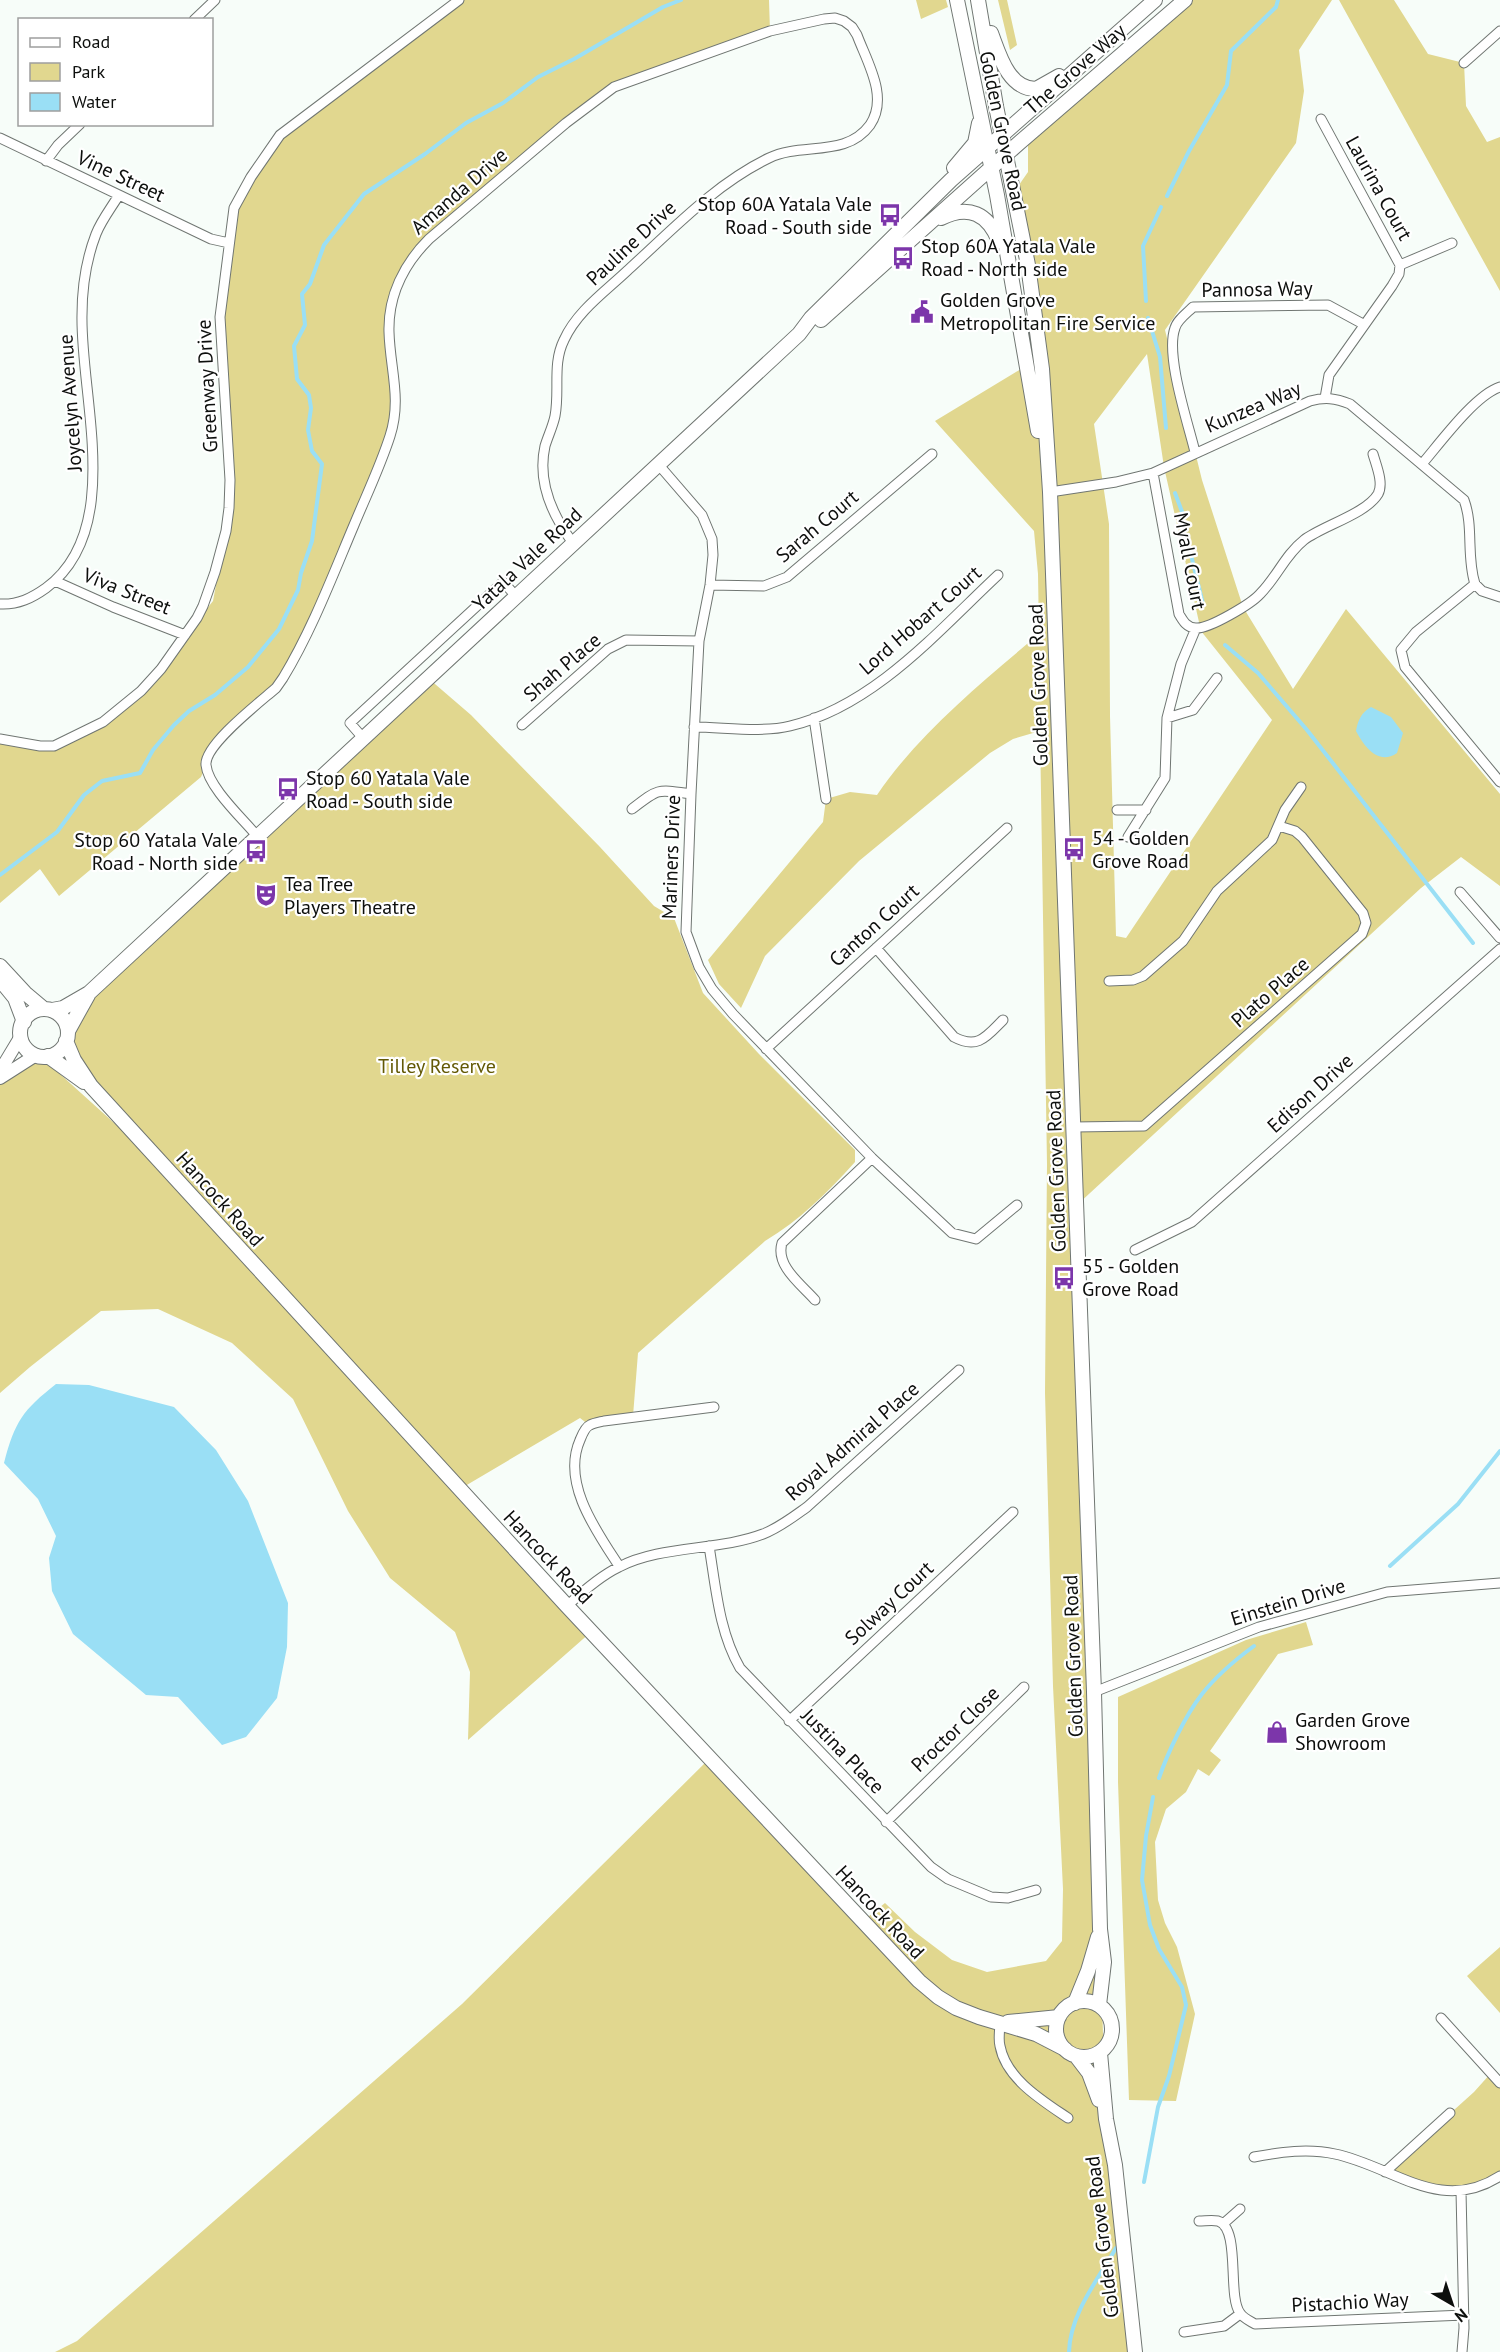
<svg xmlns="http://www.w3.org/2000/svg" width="1500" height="2352" font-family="'PT Sans',sans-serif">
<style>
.green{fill:#e1d78f;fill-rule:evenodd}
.water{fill:#9adff5}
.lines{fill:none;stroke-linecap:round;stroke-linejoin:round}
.stream{stroke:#9adff5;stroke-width:4}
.minor-casing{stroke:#707672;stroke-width:11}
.tertiary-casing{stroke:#707672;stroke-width:14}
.secondary-casing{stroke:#707672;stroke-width:16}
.minor{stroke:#fff;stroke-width:9}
.tertiary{stroke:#fff;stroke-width:12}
.secondary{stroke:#fff;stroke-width:14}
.labels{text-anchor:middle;stroke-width:4.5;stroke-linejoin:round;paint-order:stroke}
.street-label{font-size:20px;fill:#0d0f0d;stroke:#fff}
.poi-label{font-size:20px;fill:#0d0f0d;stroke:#fff;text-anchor:start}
.park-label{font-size:20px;fill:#635905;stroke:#fff}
</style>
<rect width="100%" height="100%" fill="#f7fdf9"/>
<!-- green -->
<path class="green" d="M463,0H769L770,31L607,91L419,249L392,300L394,411L361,507L283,678L216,743L201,777L59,896L40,869L0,903V739L40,746L81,734L141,691L213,601L226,531L230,480L220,317L234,208L280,135Z
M916,0H946L948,7L921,19Z
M998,0H1007L1017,45L1010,50Z
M1185,0H1332L1299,50L1304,91L1296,143L1165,330L1202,480L1243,607L1293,689L1346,609L1500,794V886L1461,857L1421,888L1077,1205L1104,2066L1115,2165L1128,2352H55L77,2341L462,2004L709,1759L863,1921L885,1903L915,1932L952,1960L987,1972L1046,1961L1062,1941L1063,1889L1053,1686L1045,1393L1047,1164L1040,731L1013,739L990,753L859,861L765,956L741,1008L719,984L708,960L823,822L826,799L850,792L877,795C919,733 982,682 1039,634L1038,574L1034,531L935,421L1026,366L1047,471L1014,192L1028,172V138ZM1147,354L1164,467L1201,631L1272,720L1126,938L1116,936L1110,716L1109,524L1094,424Z
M1339,0H1394L1428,54L1464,63L1466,106L1487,142L1500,137V291Z
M428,678L471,715L600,847L654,906L674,918L703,993L759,1054L855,1150V1162C828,1192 799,1221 765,1241L638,1353L633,1416L589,1425L580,1418L460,1489L591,1632L468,1740L470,1672L455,1632L390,1578L348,1511L293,1399L232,1343L158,1309L101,1311L30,1367L0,1393V1072L40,1056L164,1168L91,1086L66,1041L79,1011Z
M1306,1622L1313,1645L1278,1654L1210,1751L1221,1760L1209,1776L1198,1769L1186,1792L1166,1809L1155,1842L1158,1900L1165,1923L1177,1947L1195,2014L1176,2101L1129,2100L1118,1782V1697L1246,1640Z
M1500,1947V2013L1467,1976Z
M1491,2073L1500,2083V2176L1458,2191L1385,2172L1474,2092Z"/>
<!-- water -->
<path class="water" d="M1371,707L1391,717L1403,733L1397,753C1378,766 1364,746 1356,731C1358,720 1361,713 1371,707Z
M56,1384L89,1385L174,1407L216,1450L248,1501L288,1603L287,1647L277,1698L246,1737L222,1745L178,1697L146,1695L73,1634L52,1591L49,1558L56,1536L38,1499L4,1463C15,1421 23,1410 56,1384Z"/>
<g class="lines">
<!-- stream -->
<path class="stream" d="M1167,196L1189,151L1227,85L1231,51L1276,7L1278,0
M1146,301L1143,246L1161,207
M1148,318L1160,357L1166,428
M1175,493L1184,517
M1189,547L1203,604
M1225,645L1258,673L1307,730L1473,943
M0,875L57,832L84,795L102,781L140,773L153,750L174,725L189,711L215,695L248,667L279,629L298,590L301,573L312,541L322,464L312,451L308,430L311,408L309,395L297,379L294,346L305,325L302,294L310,284L324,245L364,194L425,154L466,123L503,103L538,77L574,59L663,7L681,0
M1390,1566L1458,1504L1500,1451
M1159,1778C1168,1752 1185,1716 1202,1694C1217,1675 1235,1660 1254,1646
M1144,2182L1158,2107L1169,2076L1186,2005L1182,1987L1159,1949L1150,1925L1142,1880L1146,1836L1153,1797
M1069,2352C1070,2314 1097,2281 1116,2248"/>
<!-- minor casing -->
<g class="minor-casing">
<path id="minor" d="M194,20L215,0
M1464,63L1500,31
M1321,119L1400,265L1399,274L1392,286L1329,375L1325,398
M0,138L211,239L229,243
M46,161L58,145L80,124
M1400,265L1452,243
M1195,452C1188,423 1165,355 1175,328C1177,320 1187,313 1193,307L1328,305L1363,324
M658,464L702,515L712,539L713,555L710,585L699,641L691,794L686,932L699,967L712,989L733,1014L872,1158L952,1233L976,1239L1017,1205
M1422,464C1440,443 1475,395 1500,387
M1153,473L1179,614C1183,621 1187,628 1196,628C1209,629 1251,604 1260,594C1277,577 1285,555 1304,540C1322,526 1366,514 1378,494C1384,483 1376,465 1373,454
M1050,492L1116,482L1153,473L1310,401C1325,397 1335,398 1350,404L1464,500C1474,527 1466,556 1475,584
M55,581L113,607L185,635
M710,585L764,586L787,577L932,454
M1500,597L1482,591L1475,584L1416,632L1401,650L1405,667L1500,782
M0,604C18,605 32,598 46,588C125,530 80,396 82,315C82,288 86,260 96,234C101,221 111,208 119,195
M814,718L826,799
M1167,718L1193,710L1217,678
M522,725L608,649L626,640L699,641
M694,727C723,727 762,733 790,726C874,706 938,631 998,575
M363,738L350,723L503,582L516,596
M0,739L40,746H54L103,722L141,691L161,669L197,618L203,606L215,572L226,531L229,508L230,480L220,317L234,208L251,177L280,135L459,0
M632,809C659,788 657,789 691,794
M1117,810H1146
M257,836C243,819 208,787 206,765C204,745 260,702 276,688L283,678C312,630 332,577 354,525C366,496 380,467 390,436C402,399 390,369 389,332C388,296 404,264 429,239L566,123L614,87L770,31L824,19L835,18L844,21L852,27L857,35C867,62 889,97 870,125C846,158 802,142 769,158C715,184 672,230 628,270C606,291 577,311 564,340C552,364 560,390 555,416C553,426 548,436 545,446C537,482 552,515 573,543
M1128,837L1165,778L1167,718L1181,664L1196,628
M1460,892L1500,938
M876,948L954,1037C978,1050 987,1036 1003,1020
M1109,981L1133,980L1143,976L1183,941L1217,891L1272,840L1285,810L1301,787
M766,1049L1007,828
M1074,1127L1144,1126L1362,934L1366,923L1363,913L1302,837L1295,831L1279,826
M1135,1250L1192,1222L1500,949
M815,1300C802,1285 775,1266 782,1243L872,1158
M709,1546C716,1588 719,1632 740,1668L931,1867L948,1879L991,1897L1008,1898L1036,1890
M619,1566C597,1532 561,1483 580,1440C582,1435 585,1427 590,1425C594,1423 600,1422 604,1421L714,1407
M567,1606C582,1592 600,1576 619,1567C661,1545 719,1551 763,1534C779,1528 793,1517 807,1507L959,1370
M1094,1692L1259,1627L1387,1592L1500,1583
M789,1721L1013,1512
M886,1822L1024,1687
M1441,2018L1500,2083
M1000,2022C1000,2030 998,2039 1000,2046C1006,2079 1043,2101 1068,2118
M1254,2157C1281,2152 1308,2148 1335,2154C1393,2166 1440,2215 1500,2176
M1385,2172L1450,2113
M1461,2191L1464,2328L1462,2352
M1199,2221C1205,2221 1212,2220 1218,2221C1241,2228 1227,2296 1240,2313C1243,2318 1250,2321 1255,2324L1464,2315
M1223,2224L1240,2209
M1184,2332L1224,2326L1240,2314"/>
</g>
<!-- tertiary casing -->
<g class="tertiary-casing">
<path id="tertiary" d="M0,1071L21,1036
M0,1078L36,1055"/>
</g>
<!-- secondary casing -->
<g class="secondary-casing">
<path id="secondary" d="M957,0L997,195L1038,431
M978,0L996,106L1028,265L1042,369L1050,492L1094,1692L1100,1929L1104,1962L1099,2005
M991,33C999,54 1008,89 1036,89L1059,76
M954,168L975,143L979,123
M941,218C969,204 988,214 999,241
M821,320L1019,143L1185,0
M0,966L25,993L44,1009
M2,982L15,998L24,1022
M20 1033a24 24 0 1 1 48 0a24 24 0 1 1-48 0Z
M52,1010L63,1008L89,993L799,334L811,318L951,180L1155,0
M68,1031L88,995
M66,1041L74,1060L91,1086L567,1606L919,1981L938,1997L956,2008L979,2017L1036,2034L1065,2049
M48,1056L84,1082
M1056 2029a28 28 0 1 1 56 0a28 28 0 1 1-56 0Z
M1075,2003L1088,1971L1098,1937
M1008,2022L1059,2017
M1100,2053L1106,2119L1115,2165L1135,2352
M1076,2056L1089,2073L1099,2100"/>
</g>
<!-- minor -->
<use href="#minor" class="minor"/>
<!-- tertiary -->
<use href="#tertiary" class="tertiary"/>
<!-- secondary -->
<use href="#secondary" class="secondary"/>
</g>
<!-- icons -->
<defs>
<g id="bus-bare" transform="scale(1.8)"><path d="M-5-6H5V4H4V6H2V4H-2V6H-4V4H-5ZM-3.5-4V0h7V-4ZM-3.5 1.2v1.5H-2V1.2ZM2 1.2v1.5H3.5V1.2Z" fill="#7c36aa" stroke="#fff" stroke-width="2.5" paint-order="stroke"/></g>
<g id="civic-bare" transform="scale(1.8)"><path d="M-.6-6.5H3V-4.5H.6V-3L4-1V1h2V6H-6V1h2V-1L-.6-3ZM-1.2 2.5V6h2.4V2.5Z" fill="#7c36aa" stroke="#fff" stroke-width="2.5" paint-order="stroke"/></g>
<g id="theatre-bare" transform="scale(1.8)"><path d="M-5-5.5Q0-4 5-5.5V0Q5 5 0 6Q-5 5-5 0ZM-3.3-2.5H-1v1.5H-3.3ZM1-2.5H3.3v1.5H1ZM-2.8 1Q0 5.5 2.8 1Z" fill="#7c36aa" stroke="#fff" stroke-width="2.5" paint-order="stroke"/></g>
<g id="shop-bare" transform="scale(1.8)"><path d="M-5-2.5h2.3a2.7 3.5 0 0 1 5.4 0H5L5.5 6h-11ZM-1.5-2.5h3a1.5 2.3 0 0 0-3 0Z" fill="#7c36aa" stroke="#fff" stroke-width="2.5" paint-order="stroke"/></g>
</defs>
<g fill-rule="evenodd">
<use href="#bus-bare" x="890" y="215"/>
<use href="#bus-bare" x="903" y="258"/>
<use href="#civic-bare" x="922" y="312"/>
<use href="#bus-bare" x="288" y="789"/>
<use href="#bus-bare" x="1074" y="849"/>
<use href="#bus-bare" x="256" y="851"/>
<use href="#theatre-bare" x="266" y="895"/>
<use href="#bus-bare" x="1064" y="1278"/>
<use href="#shop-bare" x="1277" y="1732"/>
</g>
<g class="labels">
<!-- street labels -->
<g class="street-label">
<text transform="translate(1075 69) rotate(-41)" y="7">The Grove Way</text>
<text transform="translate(1003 131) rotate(78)" y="7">Golden Grove Road</text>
<text transform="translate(121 176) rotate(25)" y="7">Vine Street</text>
<text transform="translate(1379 188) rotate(61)" y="7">Laurina Court</text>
<text transform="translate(459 191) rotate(-41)" y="7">Amanda Drive</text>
<text transform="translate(631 243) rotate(-43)" y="7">Pauline Drive</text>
<text transform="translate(1257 289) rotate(-1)" y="7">Pannosa Way</text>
<text transform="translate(207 386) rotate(-93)" y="7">Greenway Drive</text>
<text transform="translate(70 403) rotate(-94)" y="7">Joycelyn Avenue</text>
<text transform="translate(1253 407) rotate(-23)" y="7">Kunzea Way</text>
<text transform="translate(817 526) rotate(-40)" y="7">Sarah Court</text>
<text transform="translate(527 559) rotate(-43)" y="7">Yatala Vale Road</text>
<text transform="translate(1190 561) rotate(79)" y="7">Myall Court</text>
<text transform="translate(127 591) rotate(22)" y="7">Viva Street</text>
<text transform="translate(920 620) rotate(-41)" y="7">Lord Hobart Court</text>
<text transform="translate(562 667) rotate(-40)" y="7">Shah Place</text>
<text transform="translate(1038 685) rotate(-92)" y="7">Golden Grove Road</text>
<text transform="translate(671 857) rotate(-88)" y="7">Mariners Drive</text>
<text transform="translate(874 925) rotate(-42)" y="7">Canton Court</text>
<text transform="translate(1270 992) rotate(-41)" y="7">Plato Place</text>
<text transform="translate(1310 1093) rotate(-42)" y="7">Edison Drive</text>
<text transform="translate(1056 1171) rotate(-92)" y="7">Golden Grove Road</text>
<text transform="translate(220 1199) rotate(48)" y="7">Hancock Road</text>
<text transform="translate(852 1441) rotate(-41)" y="7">Royal Admiral Place</text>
<text transform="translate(548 1557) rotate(47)" y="7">Hancock Road</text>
<text transform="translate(1288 1602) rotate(-17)" y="7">Einstein Drive</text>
<text transform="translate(889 1603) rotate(-43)" y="7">Solway Court</text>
<text transform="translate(1073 1656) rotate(-92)" y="7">Golden Grove Road</text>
<text transform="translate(955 1729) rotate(-44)" y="7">Proctor Close</text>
<text transform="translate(843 1751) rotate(46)" y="7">Justina Place</text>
<text transform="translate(880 1912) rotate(47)" y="7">Hancock Road</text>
<text transform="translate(1102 2237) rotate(-97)" y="7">Golden Grove Road</text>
<text transform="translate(1350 2302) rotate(-3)" y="7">Pistachio Way</text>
</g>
<!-- poi labels -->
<g class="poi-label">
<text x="872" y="211" text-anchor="end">Stop 60A Yatala Vale<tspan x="872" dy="23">Road - South side</tspan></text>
<text x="921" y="253">Stop 60A Yatala Vale<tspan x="921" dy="23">Road - North side</tspan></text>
<text x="940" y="307">Golden Grove<tspan x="940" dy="23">Metropolitan Fire Service</tspan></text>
<text x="306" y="785">Stop 60 Yatala Vale<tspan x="306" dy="23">Road - South side</tspan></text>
<text x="1092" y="845">54 - Golden<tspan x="1092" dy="23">Grove Road</tspan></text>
<text x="238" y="847" text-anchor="end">Stop 60 Yatala Vale<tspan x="238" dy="23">Road - North side</tspan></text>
<text x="284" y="891">Tea Tree<tspan x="284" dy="23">Players Theatre</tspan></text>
<text x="1082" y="1273">55 - Golden<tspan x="1082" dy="23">Grove Road</tspan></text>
<text x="1295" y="1727">Garden Grove<tspan x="1295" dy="23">Showroom</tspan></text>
</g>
<!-- park labels -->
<g class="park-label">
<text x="437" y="1073">Tilley Reserve</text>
</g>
</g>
<!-- legend -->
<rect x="18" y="18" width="195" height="108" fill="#ffffff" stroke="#9e9f9e" stroke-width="1.5"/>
<rect x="30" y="38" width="30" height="9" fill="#ffffff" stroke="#9e9f9e" stroke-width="1.5"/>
<text x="72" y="48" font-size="18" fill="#0d0f0d">Road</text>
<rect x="30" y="63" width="30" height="18" fill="#e1d78f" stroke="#9e9f9e" stroke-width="1.5"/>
<text x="72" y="78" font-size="18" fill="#0d0f0d">Park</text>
<rect x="30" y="93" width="30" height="18" fill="#9adff5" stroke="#9e9f9e" stroke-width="1.5"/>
<text x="72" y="108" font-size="18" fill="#0d0f0d">Water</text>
<!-- north arrow -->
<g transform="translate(1452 2304) rotate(141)" stroke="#ffffff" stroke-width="4.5" paint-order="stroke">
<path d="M0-4.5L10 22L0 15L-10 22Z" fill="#0d0f0d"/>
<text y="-9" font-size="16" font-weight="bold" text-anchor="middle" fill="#0d0f0d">N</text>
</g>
</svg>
